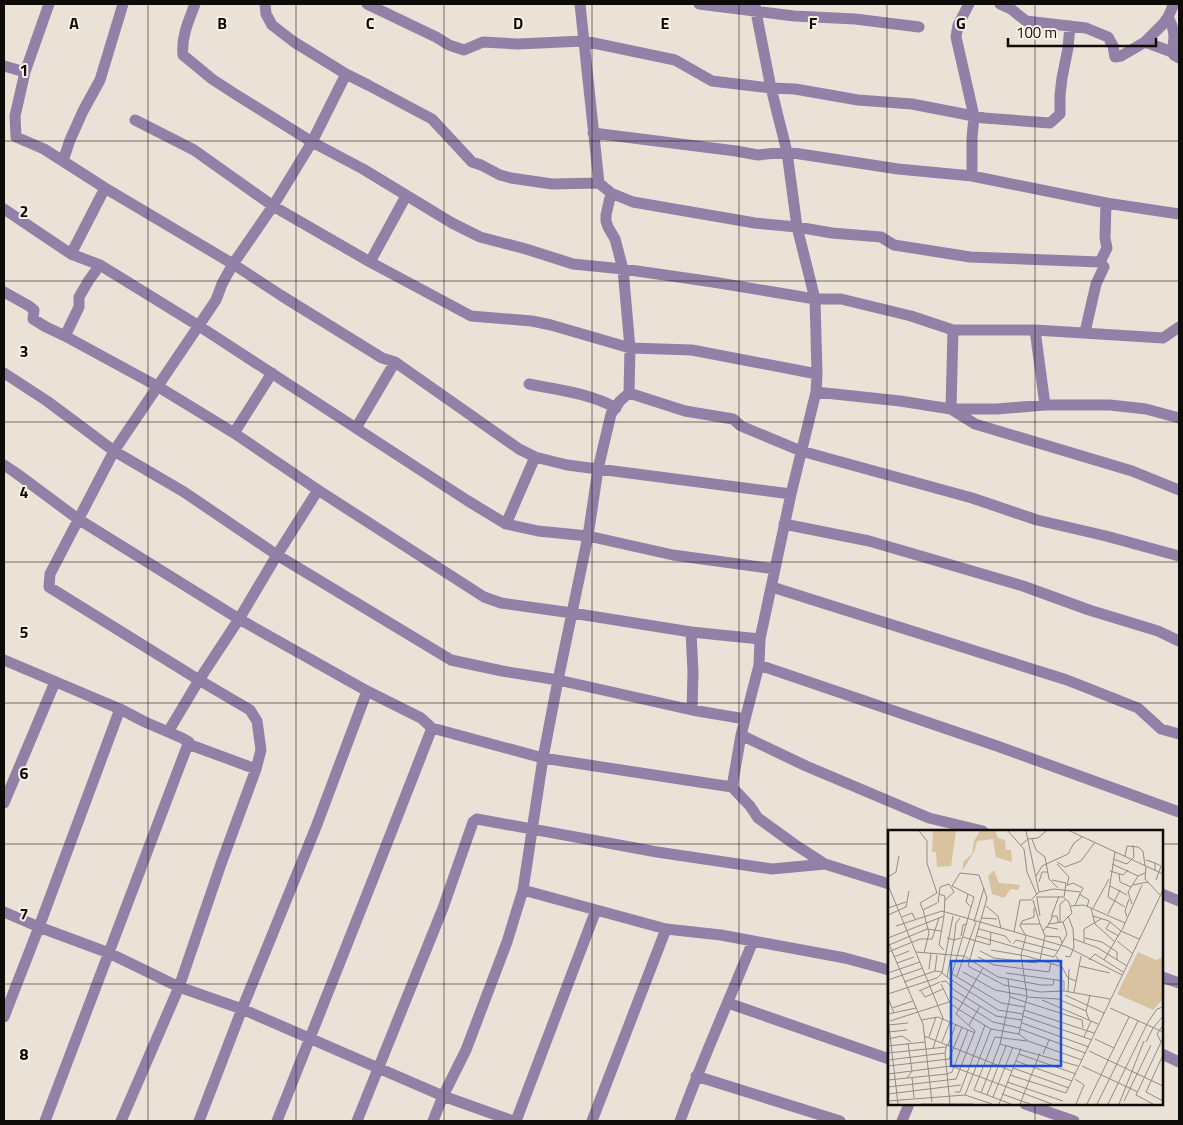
<svg xmlns="http://www.w3.org/2000/svg" width="1183" height="1125" font-family="'Titillium Web',sans-serif">
<style>
.lines{fill:none;stroke-linecap:round;stroke-linejoin:round}
.street{stroke:#9380a7;stroke-width:11}
.grid{fill:none;stroke:#0e0b08;stroke-width:1;stroke-opacity:0.55}
.inset-road{fill:none;stroke:#928c84;stroke-width:1}
.view{fill:#1d4ed8;fill-opacity:0.15;stroke:#1d4ed8;stroke-width:2.5}
.inset-edge{fill:none;stroke:#0e0b08;stroke-width:2.5}
.grid-label{font-size:16px;text-anchor:middle;font-weight:bold;fill:#0e0b08;stroke:#f7efe4;stroke-width:4;stroke-linejoin:round;paint-order:stroke}
</style>
<rect width="100%" height="100%" fill="#eae2d6"/>
<g class="lines">
<!-- street -->
<path class="street" d="M49,4L25,72L15,116L16,137L44,149L105,188L233,264L282,296L382,358L395,362L519,449L535,457L567,465L791,494
M195,4C189,20 181,37 183,55L212,79L235,94L312,142L363,169L452,223L480,237L526,249L573,264L623,269L713,282L815,299H841L911,316L953,330H1035L1163,338L1179,327
M265,4L266,14L272,25L294,42L346,74L368,85L432,119L472,162L481,165L500,175L511,178L552,184L599,183L611,193L633,202L755,223L797,227L832,233L881,237L894,245L970,257L1100,262L1107,248L1105,238L1106,203
M367,4L436,37L449,45L464,50L483,42L518,44L584,41L675,60L712,81L771,88L795,89L858,100L912,104L984,118L1050,123L1060,114V95L1062,78L1068,48L1070,26
M580,4L599,183
M699,4L794,16L855,19L919,27
M755,4L756,12L771,88L787,152L797,227L815,299L817,374L816,392L791,494L760,639L759,665L741,735L732,787L750,806L758,818L794,844L825,864L889,884
M969,4L958,25L956,37L974,116L972,138V176
M1000,4L1011,9L1026,21L1086,28L1108,37L1113,46L1115,57L1121,56L1145,42L1162,25L1168,17L1173,6L1172,4
M1168,17C1175,30 1175,37 1172,52
M1145,42L1172,52L1174,55L1179,58
M4,66L25,72
M135,120L194,150L273,206L370,262L471,316L532,321L551,325L630,348L692,350L817,374
M593,133L736,151L758,155L787,152L898,169L972,176L1106,203L1179,214
M63,161L70,140L83,111L100,80L123,4
M4,209L71,254L100,265L199,326L468,501L506,524L538,531L588,536L673,555L775,569
M71,254L105,188
M370,262L406,196
M4,292L29,306L34,310L33,319L46,327L65,336L157,386L234,433L318,490L484,597L501,603L572,613L691,632L760,639
M1035,330L1045,405
M1085,332L1096,284L1104,267L1100,262
M65,336L79,307V297L89,280L100,265
M4,373L47,401L114,451L184,492L277,555L451,660L502,671L558,680L692,710L745,719
M529,384C558,390 589,393 616,408
M816,392L900,401L951,409H997L1045,405H1110L1146,409L1179,418
M629,393L685,411L733,419L741,426L801,451L972,498L1037,520L1106,536L1179,556
M951,409L975,424L1132,471L1179,490
M951,409L953,330
M356,428L395,362
M234,433L272,373
M4,465L16,473L78,519L239,619L367,691L421,718L432,728L543,758L732,787
M506,524L535,457
M784,524L869,541L1023,586L1089,610L1158,631L1179,641
M772,587L1067,680L1138,708L1161,729L1179,734
M691,632L693,672L692,710
M4,660L120,709L145,722L182,738L189,742L188,744L256,769
M759,665L997,746L1179,812
M168,732L199,680L239,619L277,555L318,490
M741,735L806,766L929,818L983,831
M4,803L55,682
M523,890L666,929L721,935L753,941L845,958L889,970
M1162,894L1179,901
M4,912L39,927L109,953L179,987L242,1009L443,1096L513,1121
M1162,977L1179,983
M728,1003L889,1059
M4,1017L39,927L120,709
M1162,1054L1179,1062
M696,1076L840,1121
M1025,1104L1074,1121
M45,1121L188,744
M121,1121L179,987L221,864L256,769L261,750L257,721L250,710L199,680L49,587L50,574L114,451L216,300L222,284L233,264L273,206L312,142L346,74
M199,1121L242,1009L316,827L367,691
M277,1121L375,874L432,728
M357,1121L443,908L473,822L477,819L657,852L772,869L825,864
M433,1121L443,1096L466,1050L507,942L523,890L543,758L558,680L588,536L598,469L611,414L620,401L629,393L630,348L623,269L615,239L608,227L606,221V215L611,193
M516,1121L596,910
M592,1121L666,929
M680,1121C702,1060 729,1001 753,941
M902,1121L909,1104"/>
</g>
<!-- grid -->
<path class="grid" d="M148,4V1121M296,4V1121M444,4V1121M592,4V1121M739,4V1121M887,4V1121M1035,4V831M4,141H1179M4,281H1179M4,422H1179M4,562H1179M4,703H1179M4,844H889M1162,844H1179M4,984H889M1162,984H1179M1035,1104V1121"/>
<!-- overview -->
<g transform="translate(888 830)">
<rect width="275" height="275" fill="#eae2d6"/>
<path d="M45,1H68L63,36L49,37L48,22H44ZM92,1H107L110,8L117,10L118,20H123L124,32L108,27L105,9L89,11L87,20L75,40V32L84,24L86,11ZM106,40L111,53L132,55L130,60L123,59L116,68L104,64L100,46ZM250,122L268,130L275,127V169L265,180L229,164Z" fill="#d8c2a0"/>
<path class="inset-road" d="M31,1L39,11V33L49,63L32,73L35,80M120,1L136,19L139,42L149,65M138,1L151,62M182,1L275,44M144,9L148,20L157,27L161,49L170,58M133,15L140,9L150,8L158,1M227,22L220,67L237,77M237,26L239,16L250,17L255,21L257,36M225,29L239,34L246,27L245,15M258,30L267,33V41M169,32L177,37L193,31L207,12M267,33L273,36L268,50M169,34L181,47L179,56M224,34L250,46M258,37L257,49L272,65M222,41L235,45L240,40M231,44L232,52L243,57M148,46L154,36L180,24L186,13L194,7M0,47L8,42L11,26M151,52L154,42H160M0,55L55,188L45,218M180,55L185,53L195,58L187,75M245,55L260,52M222,56L239,65M80,64L78,72L83,77M191,64L201,70L199,77M148,67H176L178,53L164,50M149,68L152,86M145,70L152,94M50,73L52,57L61,54L66,62L57,70M244,74L240,62L250,46L257,43M98,76L110,86L113,98M183,76L196,75L237,93M0,78L18,72M203,78L207,94L227,112M205,78L221,49M220,84L232,60M0,85L18,77L21,61M56,86L51,115L56,120M205,86L221,91L233,101L251,109M14,87L24,83L27,89M163,87L171,66M239,87L237,81L241,69M94,88L109,89M86,92L96,58M172,92V74L177,70M222,92L218,99L231,106M133,94H152L157,106M160,94L175,92L184,83L181,72L176,68M8,96L54,81L179,117L234,145M132,96L138,106L133,125L139,166L131,204L140,211L194,230M132,96L134,91L146,87V78M159,97L165,86H169L170,92M91,99L117,106L123,113M234,100L254,55M155,101L158,97L170,99M126,102L132,70H143L151,62L166,59L192,62M73,106L75,95L79,94M89,106L134,119M75,107L102,115L103,102M0,108L56,86L57,66L51,64M59,108L66,110L68,93L72,88M73,108L66,110L59,147L110,180L135,184M197,108L214,112L229,122V130M186,109L210,118L239,136M229,111L244,123M0,112L35,194L44,272M196,113V99L213,89M125,114L128,110L170,121L179,104L175,92M1,115L39,99L53,101M134,119L166,127L170,121M103,120L138,126L172,136M92,121L106,128L149,133M0,122L32,109H44L51,88M28,122L76,126L110,147L153,155H165L166,150M36,123L41,103L35,80L49,73M168,126L180,148L188,151M177,126L182,127L186,117L185,99L180,86M6,127L21,121M90,127L106,135L161,142L163,133M152,130L157,106L172,107L174,113M201,130L207,124L235,142M216,130L233,101M9,133L26,127M191,136L222,143M41,139L43,123M47,141L49,125M75,142L107,160L139,166M0,143L32,132M118,143L176,151V161M69,146L88,92M59,147L54,143L65,86M0,150L35,138M16,152L47,141L54,142M53,152L58,151L66,160L108,186L134,190M53,154L62,173L70,179L103,199L131,204M31,161L52,152M33,161L37,167L55,159M180,162L181,139M186,162L193,126M0,164L49,148L54,143M62,165L105,192L132,198M177,165L216,183M122,167L194,190L195,198M139,167L170,169L198,181M0,168L6,183M154,170L203,191M137,177L113,173L64,144L86,67L64,56L72,43L91,45L99,68L80,136L116,155L152,162L176,161L222,169M4,178L25,171M222,178L275,202M136,180L206,203M0,184L28,178M135,186L204,210M0,188L10,274M33,190L50,187L87,203M201,190L198,181L202,165M2,191L61,172M134,193L201,217M1,195L20,193M81,195L92,176M132,199L197,223M0,202L19,200M36,206L124,241M41,207L48,187M196,207L203,191L210,194M0,209L14,206L23,212M54,212L62,192M258,212L265,198L275,186M273,212L269,204L275,195M59,214L57,223L62,274M112,214L190,236M60,215L68,194M0,216L37,212M226,218L241,187M201,221L275,256M0,223L58,217M131,224L188,244M155,224L161,210M275,225L258,262L275,271M0,230L57,223M128,231L184,251M0,236L61,229L74,197M194,236L250,262M66,237L80,200M125,238L181,258M0,244L63,236L164,274M122,245L178,263M24,247L26,268M19,248L24,241L20,213M187,249L196,255L188,274M0,250L59,244L64,242L66,237M119,252L175,271M0,257L68,249L87,201L68,184L95,138M67,262H72L97,195M93,263L112,214L122,167L120,149M178,263L275,60M0,264L73,255M114,264L142,274M77,265L103,199M99,265L118,216M105,267L125,217M0,271L77,265L104,274M236,271L263,215M33,274H85M111,274L133,218M123,274L86,260L107,207L139,211M132,274L152,223M199,274L226,218L207,209M209,274L250,191M220,274L260,192L269,179L275,177M231,274L256,211M265,274L248,265L275,208"/>
<path class="view" d="M63,131H173V236H63Z"/>
<rect width="275" height="275" class="inset-edge"/>
</g>
<g class="grid-label">
<text x="74" y="29">A</text>
<text x="222" y="29">B</text>
<text x="370" y="29">C</text>
<text x="518" y="29">D</text>
<text x="665" y="29">E</text>
<text x="813" y="29">F</text>
<text x="961" y="29">G</text>
<text x="24" y="76">1</text>
<text x="24" y="217">2</text>
<text x="24" y="357">3</text>
<text x="24" y="498">4</text>
<text x="24" y="638">5</text>
<text x="24" y="779">6</text>
<text x="24" y="920">7</text>
<text x="24" y="1060">8</text>
</g>
<!-- border -->
<rect width="1183" height="1125" fill="none" stroke="#0e0b08" stroke-width="10"/>
<!-- scale -->
<path d="M1008 38v8h148v-8" fill="none" stroke="#0e0b08" stroke-width="2.5"/>
<text x="1016" y="38" font-size="15" fill="#0e0b08" stroke="#f7efe4" stroke-width="4" paint-order="stroke">100 m</text>
</svg>
